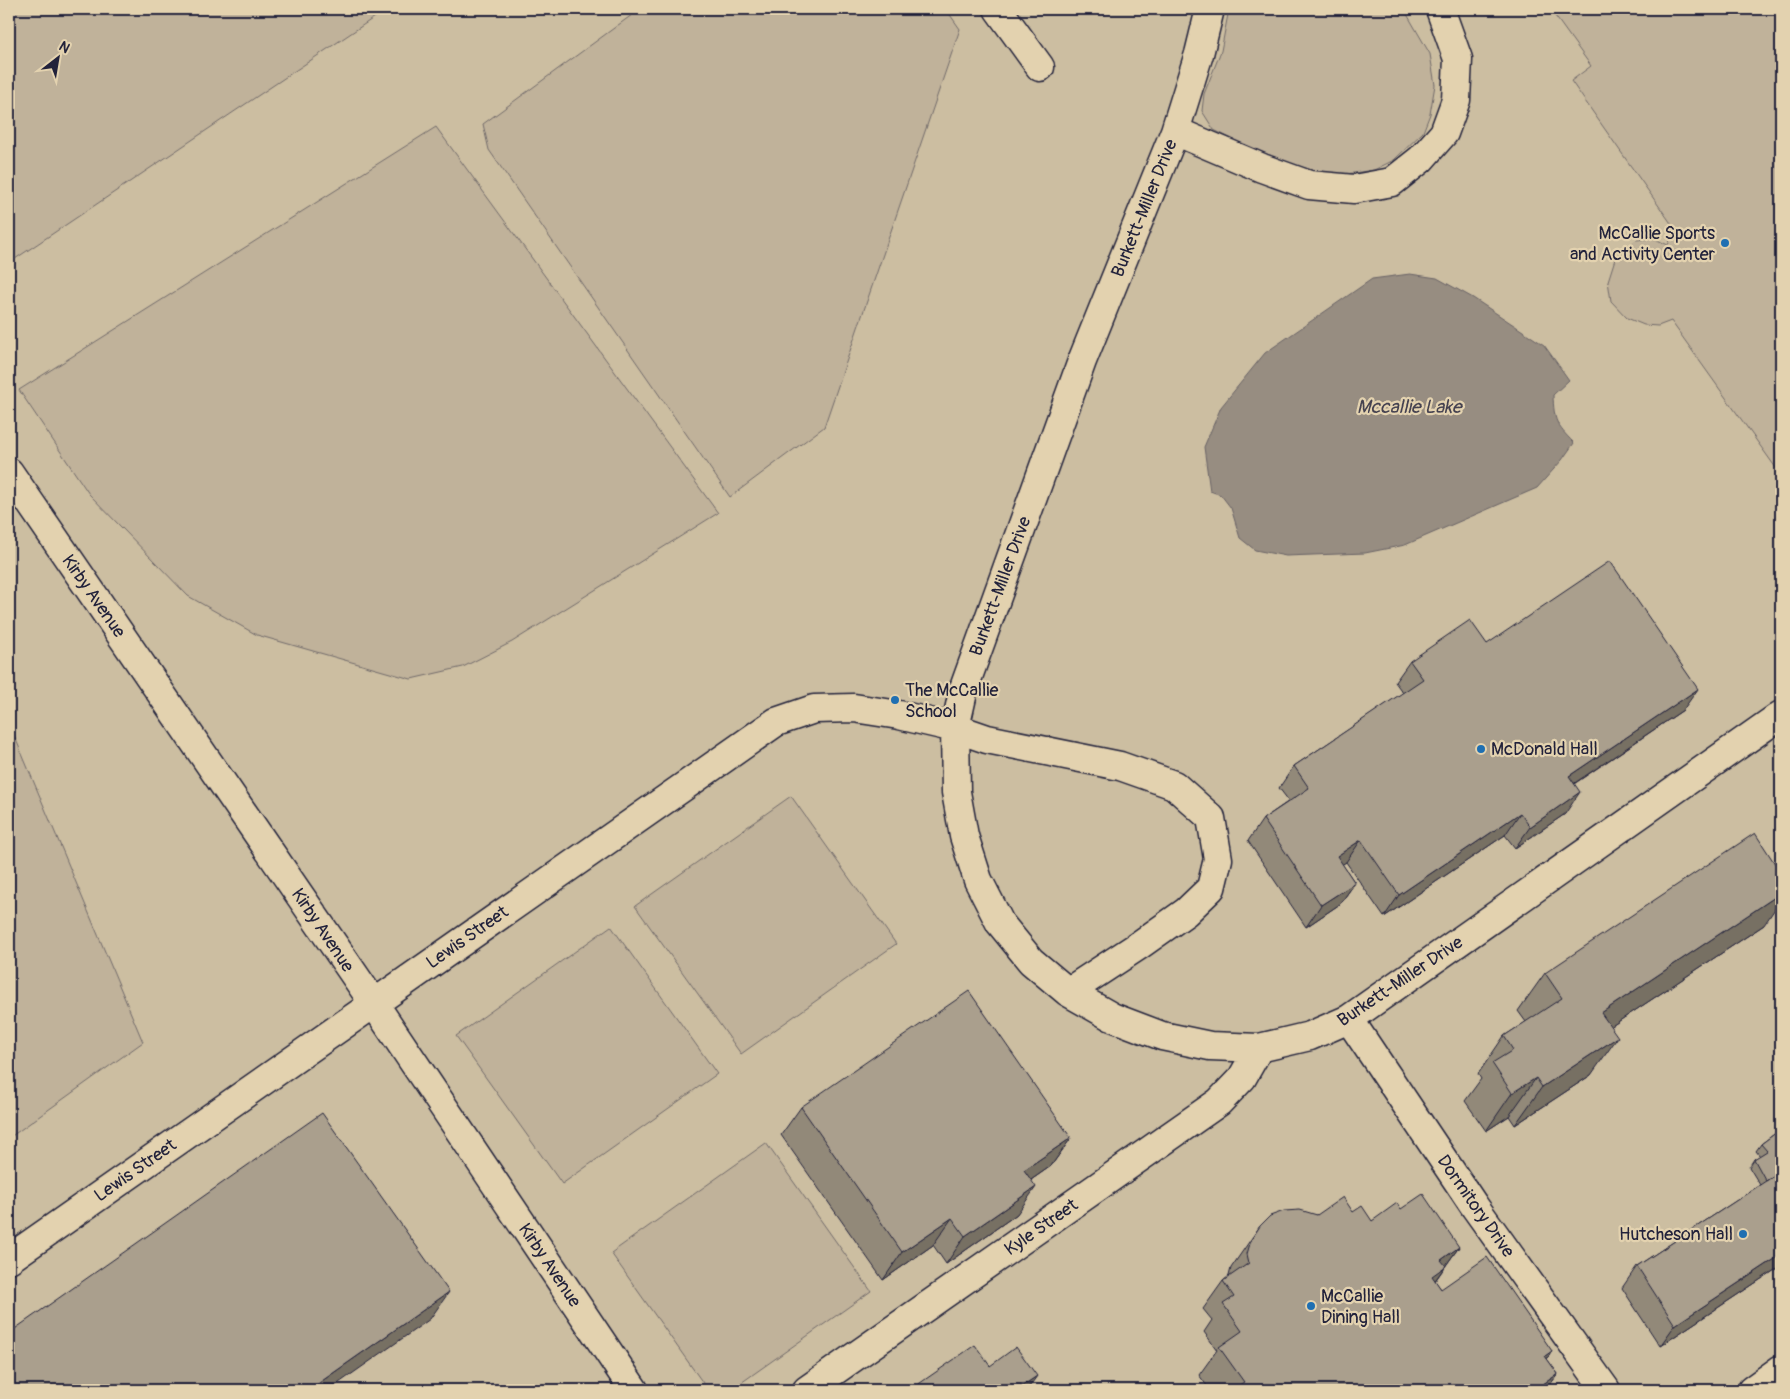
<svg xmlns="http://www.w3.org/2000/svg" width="1790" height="1399" font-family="Pangolin,sans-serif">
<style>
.built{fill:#ccbea1}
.green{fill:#c0b29a;stroke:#716a6a}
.water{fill:#978d81;stroke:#686265}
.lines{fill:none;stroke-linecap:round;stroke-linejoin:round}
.minor-casing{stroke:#22223b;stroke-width:31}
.minor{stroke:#e3d2af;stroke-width:28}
.wall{fill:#928979;stroke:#22223b}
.shaded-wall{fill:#776f63;stroke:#22223b}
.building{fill:#aa9f8d;stroke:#22223b}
.poi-dot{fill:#1f6fb2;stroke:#e3d2af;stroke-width:2}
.labels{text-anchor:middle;stroke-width:4.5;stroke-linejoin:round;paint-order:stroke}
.street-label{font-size:18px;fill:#22223b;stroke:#e3d2af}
.poi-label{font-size:18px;fill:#22223b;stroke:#e3d2af;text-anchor:start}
.water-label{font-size:19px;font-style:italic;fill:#454250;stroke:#e3d2af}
</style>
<rect width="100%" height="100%" fill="#dbcbaa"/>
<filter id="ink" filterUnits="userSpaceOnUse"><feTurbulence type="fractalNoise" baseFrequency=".02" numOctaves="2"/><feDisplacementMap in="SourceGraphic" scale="10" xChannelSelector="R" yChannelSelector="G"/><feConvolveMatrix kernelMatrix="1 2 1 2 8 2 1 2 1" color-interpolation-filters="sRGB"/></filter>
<g filter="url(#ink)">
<!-- built -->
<path class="built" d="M9,9H1781V1390H9Z"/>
<!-- green -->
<path class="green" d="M9,9H387L9,263Z
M640,9H946L960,29L824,427L730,497L489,150L483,124Z
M1229,9H1404L1430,54L1435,85L1430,114L1423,132L1394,160L1374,170L1332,176L1268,157L1214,130L1202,111L1204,94L1221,51Z
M1550,9H1781V475L1671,321L1658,326L1644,325L1627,318L1611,301L1608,281L1615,259L1636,240L1653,238L1668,245L1675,229L1571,81L1591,66Z
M436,127L718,513L512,642L463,667L411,679L257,635L188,596L89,494L19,390Z
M9,723L143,1042L9,1138Z
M791,796L896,944L741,1054L635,906Z
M611,926L717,1074L562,1184L456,1036Z
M766,1143L871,1291L731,1390H708L611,1253Z"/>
<!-- water -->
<path class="water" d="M1410,274L1437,278L1473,298L1544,345L1569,380L1553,395C1554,421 1556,425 1574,443L1562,460L1537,488L1405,545L1365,553L1286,556L1255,550L1240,538L1231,508L1221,495L1210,491L1204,447L1221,407L1265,353L1372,279Z"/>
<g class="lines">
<!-- minor casing -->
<g class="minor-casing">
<path id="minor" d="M998,9L1040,67
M1210,9L1199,54L1175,131L1082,361L964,688L955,728L956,792L964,836L978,880L1000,923L1031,961L1068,992L1112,1017L1162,1036L1210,1046L1259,1048L1310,1036L1349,1019L1781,715
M1175,131L1262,168L1309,185L1354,189L1392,182L1421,159L1444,133L1456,100L1458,59L1440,9
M9,472L373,1002L634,1390
M1349,1019L1475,1207L1606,1390
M9,1259L776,722L814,709L854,708L899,715L955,728L987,739L1120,766L1174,785L1211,818L1218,859L1211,888L1186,912L1138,946L1068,992
M807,1390L1219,1102L1242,1078L1259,1048
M1752,1390L1781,1369"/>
</g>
<!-- minor -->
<use href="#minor" class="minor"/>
</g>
<!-- wall -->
<path class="wall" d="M1487,644L1683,710L1574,784L1565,814L1515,848L1505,835L1384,917L1346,862L1342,864L1355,883L1340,904L1306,927L1248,841L1263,819L1289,801L1279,788L1294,766L1403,693L1395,682L1410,661Z
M1764,925L1610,1027L1591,1075L1515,1125L1509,1116L1486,1131L1465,1101L1481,1079L1478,1074L1504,1036L1526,1022L1518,1011L1545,973Z
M801,1107L1071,1138L1051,1166L1031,1180L1017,1214L946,1264L933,1245L883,1280L781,1135Z
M1781,1129V1266L1660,1346L1622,1288L1637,1266L1760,1185L1749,1167L1754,1159L1760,1156L1756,1151L1761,1144Z
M1401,1209L1459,1247L1435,1281L1441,1289L1552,1351L1547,1359L1558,1374L1546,1390H1210L1199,1375L1217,1350L1204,1332L1212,1320L1203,1309L1223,1281L1229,1276L1231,1268L1260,1226L1317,1215L1353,1212L1372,1221Z"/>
<!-- shaded-wall -->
<path class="shaded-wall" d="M1698,689L1683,710L1554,797L1569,776Z
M1580,792L1565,814L1515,848L1530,827Z
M1520,813L1505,835L1384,917L1399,895Z
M1361,840L1346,862L1322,878L1337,856Z
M1355,883L1340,904L1306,927L1321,905Z
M1781,893V900L1764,925L1574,1051L1601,1013Z
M1618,1037L1591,1075L1515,1125L1542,1087Z
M1536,1078L1509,1116L1486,1131L1512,1093Z
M1071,1138L1051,1166L1005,1198L1024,1170Z
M1036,1187L1017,1214L946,1264L965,1236Z
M952,1218L933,1245L883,1280L902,1252Z
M1459,1247L1426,1293L1412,1303L1441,1260Z
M1781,1255V1266L1660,1346L1675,1325Z
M449,1292L430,1319L329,1390H309Z
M1552,1351L1533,1379L1545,1356Z
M1558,1374L1546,1390H1534Z
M1037,1376L1027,1390H1016Z"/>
<!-- building -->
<path class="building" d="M1610,561L1698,689L1569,776L1580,792L1530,827L1520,813L1399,895L1361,840L1337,856L1355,883L1321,905L1263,819L1309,788L1294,766L1423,679L1410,661L1470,620L1487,644Z
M1755,833L1781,873V893L1601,1013L1618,1037L1542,1087L1536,1078L1512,1093L1492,1063L1513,1050L1504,1036L1562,998L1545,973Z
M969,991L1071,1138L1024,1170L1036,1187L965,1236L952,1218L902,1252L801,1107Z
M322,1113L449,1292L309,1390H9V1333Z
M1781,1129V1171L1766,1181L1754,1159L1767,1151L1761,1144Z
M1781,1171V1255L1675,1325L1637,1266Z
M1423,1194L1459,1247L1441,1260L1446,1266L1432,1276L1441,1289L1487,1257L1552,1351L1545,1356L1558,1374L1534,1390H1232L1244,1382L1219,1347L1242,1331L1223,1304L1234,1297L1223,1281L1249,1263L1247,1254L1251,1240L1260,1226L1270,1216L1284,1211L1300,1210L1317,1215L1343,1197L1353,1212L1362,1206L1372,1221L1397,1203L1401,1209Z
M975,1345L990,1366L1016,1347L1037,1376L1016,1390H910Z"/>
</g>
<!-- markers -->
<g class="poi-dot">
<circle cx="1725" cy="243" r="5"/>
<circle cx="895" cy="700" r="5"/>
<circle cx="1481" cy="749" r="5"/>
<circle cx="1743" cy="1234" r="5"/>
<circle cx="1311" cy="1306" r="5"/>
</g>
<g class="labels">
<!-- street labels -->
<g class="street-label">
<text transform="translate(1144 208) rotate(-68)" y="6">Burkett-Miller Drive</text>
<text transform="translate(1000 586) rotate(-70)" y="6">Burkett-Miller Drive</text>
<text transform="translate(94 596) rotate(55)" y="6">Kirby Avenue</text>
<text transform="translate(323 930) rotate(56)" y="6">Kirby Avenue</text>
<text transform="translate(467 937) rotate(-35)" y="6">Lewis Street</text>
<text transform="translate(1400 981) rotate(-34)" y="6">Burkett-Miller Drive</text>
<text transform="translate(135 1170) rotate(-35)" y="6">Lewis Street</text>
<text transform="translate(1476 1206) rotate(55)" y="6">Dormitory Drive</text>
<text transform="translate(1041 1227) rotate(-35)" y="6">Kyle Street</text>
<text transform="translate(550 1265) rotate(56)" y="6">Kirby Avenue</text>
</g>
<!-- poi labels -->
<g class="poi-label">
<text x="1715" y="239" text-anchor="end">McCallie Sports<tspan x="1715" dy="21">and Activity Center</tspan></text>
<text x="905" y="696">The McCallie<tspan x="905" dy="21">School</tspan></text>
<text x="1491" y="755">McDonald Hall</text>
<text x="1733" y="1240" text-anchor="end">Hutcheson Hall</text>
<text x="1321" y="1302">McCallie<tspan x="1321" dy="21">Dining Hall</tspan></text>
</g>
<!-- water labels -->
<g class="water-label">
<text x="1409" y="413">Mccallie Lake</text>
</g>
</g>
<!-- margin -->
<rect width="1790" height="1399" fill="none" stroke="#e3d2af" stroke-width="30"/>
<rect x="15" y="15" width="1760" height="1369" fill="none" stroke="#22223b" stroke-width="2" filter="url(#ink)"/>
<!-- north arrow -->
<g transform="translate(58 58) rotate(31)" stroke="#e3d2af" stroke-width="4" paint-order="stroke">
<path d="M0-4L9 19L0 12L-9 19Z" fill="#22223b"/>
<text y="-8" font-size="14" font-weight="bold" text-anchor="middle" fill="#22223b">N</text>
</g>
</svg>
